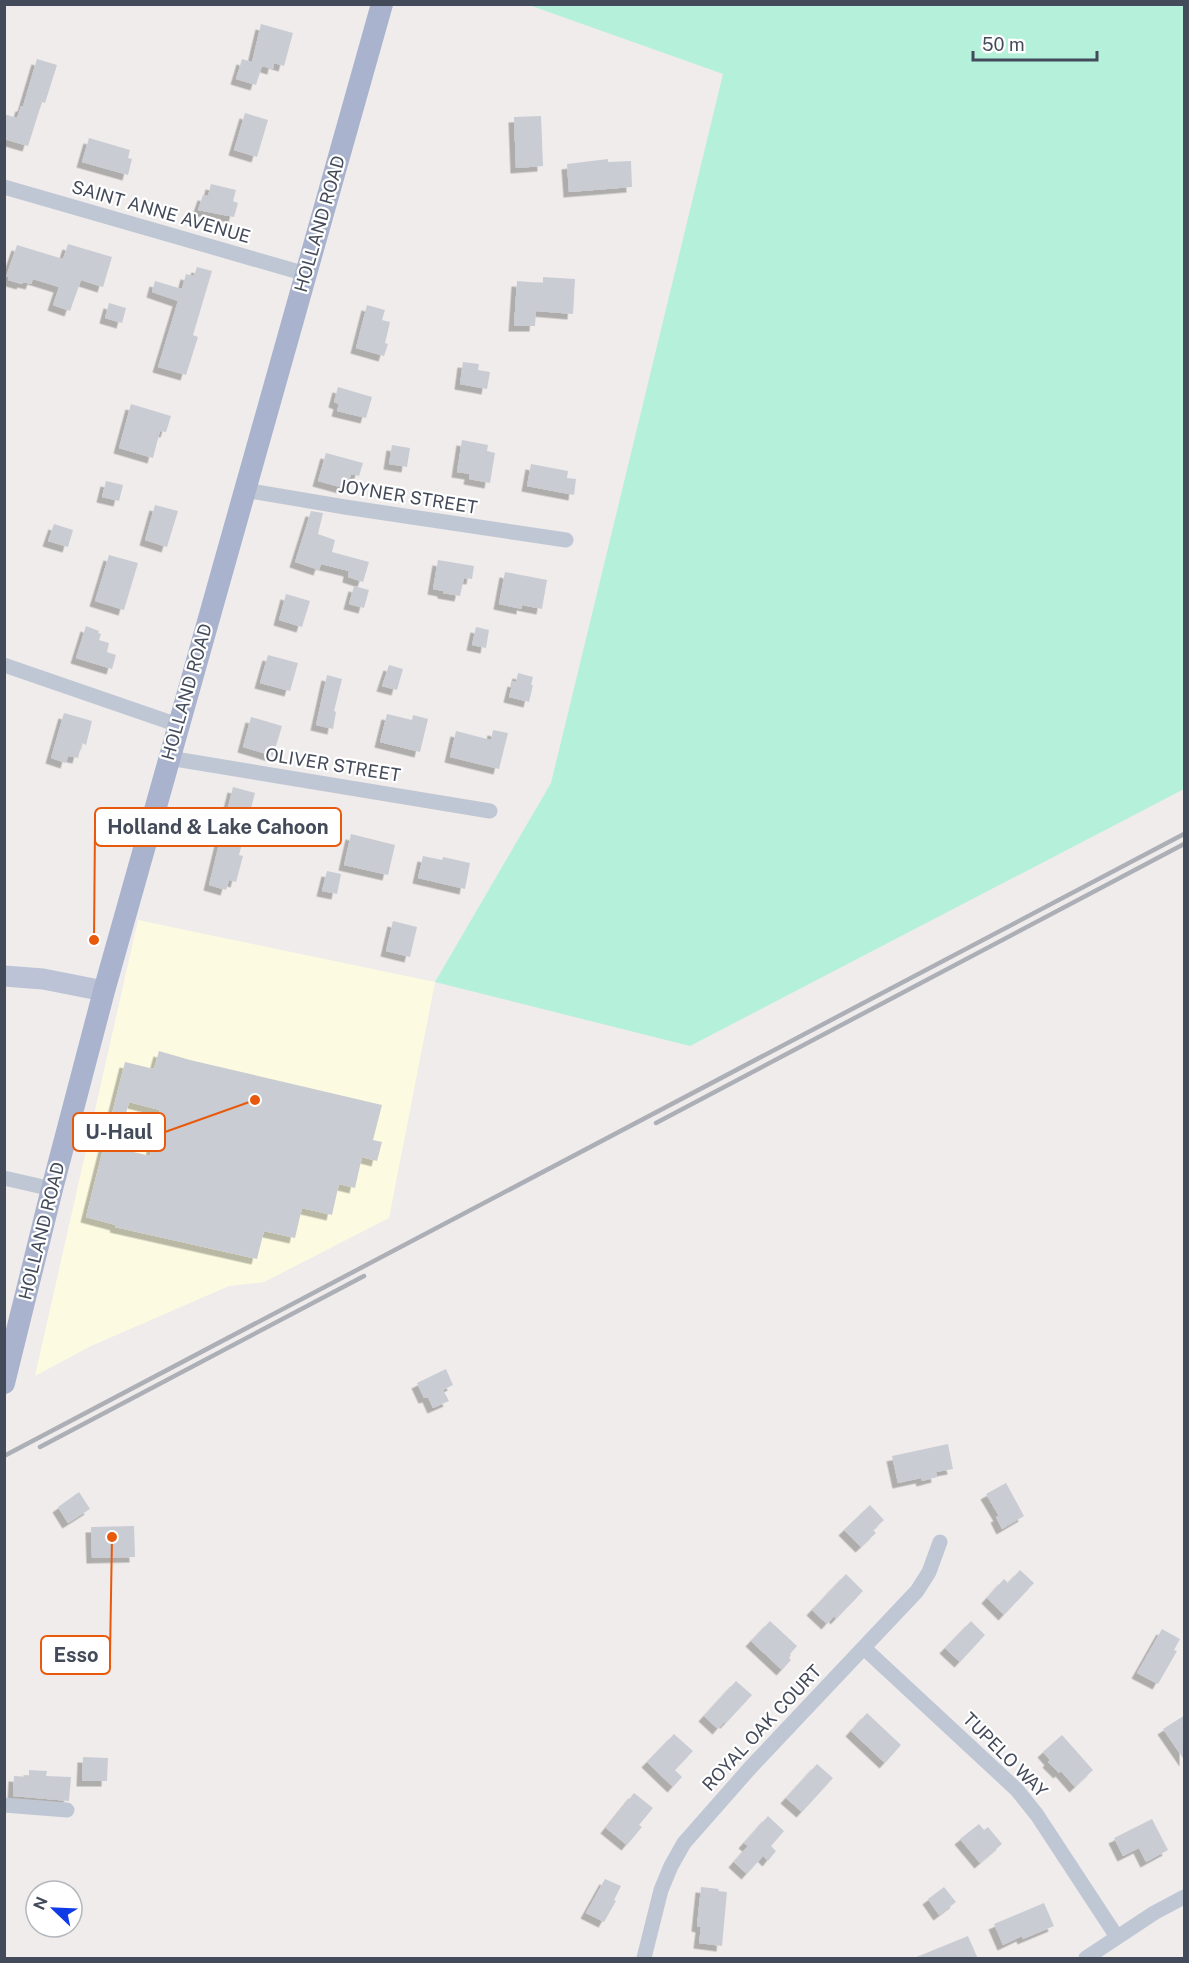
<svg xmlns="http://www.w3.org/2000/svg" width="1189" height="1963" font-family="'Public Sans',sans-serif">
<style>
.commercial{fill:#fcfbe1}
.green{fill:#b5f1da}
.building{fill:#caccd4;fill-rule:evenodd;filter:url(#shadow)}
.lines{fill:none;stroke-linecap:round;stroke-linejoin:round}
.street{stroke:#c0c7d4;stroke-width:15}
.secondary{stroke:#bcc3d6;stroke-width:21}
.primary{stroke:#a9b3cd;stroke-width:22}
.rail{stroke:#adafb7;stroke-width:4.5}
.labels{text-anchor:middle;stroke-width:4.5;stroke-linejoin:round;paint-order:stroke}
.street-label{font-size:18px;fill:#434a5a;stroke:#fff}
.leader{fill:none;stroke:#e8590c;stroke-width:2}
.callout-dot{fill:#e8590c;stroke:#fff;stroke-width:2}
.callout{fill:#fff;stroke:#e8590c;stroke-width:2}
.callout-label{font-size:20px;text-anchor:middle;font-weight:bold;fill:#434a5a}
</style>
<defs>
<filter id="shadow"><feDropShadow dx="-5.5" dy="5.5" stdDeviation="0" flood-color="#0004"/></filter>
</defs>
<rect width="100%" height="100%" fill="#efeceb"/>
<!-- commercial -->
<path class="commercial" d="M138,920L435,982L389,1218L264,1282L229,1286L91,1346L35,1376Z"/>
<!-- green -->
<path class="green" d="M529,5H1184V789L690,1046L435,982L551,783L723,74Z"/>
<!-- building -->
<path class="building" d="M261,24L293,33L284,66L274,63L273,69L262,66L256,85L236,79L242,59L252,62Z
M37,59L57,65L45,103L42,102L28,146L4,139V114L17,118L21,106H23Z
M245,113L268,120L257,157L234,150Z
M541,116L543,166L516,168L514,117Z
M89,138L130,150L128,158L132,159L128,175L82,162Z
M608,159V162L631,161L632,187L569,192L567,164Z
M211,184L236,190L233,201L238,203L234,217L198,210L203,195L208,196Z
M68,244L112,257L103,287L81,280L70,311L53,305L59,287L33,279L31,284L23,282L22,284L8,280L9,277H6L17,245L63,259Z
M197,267L212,271L193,335L198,337L186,375L158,367L178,301L152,292L155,281L182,289L186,274L194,276Z
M543,277L575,279L573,314L536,311L535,326H514L517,281L543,283Z
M109,303L126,308L122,323L105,318Z
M367,305L385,310L382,320L390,322L385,343L388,344L384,356L356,348Z
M463,362L479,364L478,370L490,372L487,389L460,384Z
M338,387L372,397L366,418L337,411L339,404L334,402Z
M131,404L171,416L166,432L160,431L153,458L119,448Z
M462,440L488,445L487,451L495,453L490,483L469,479L470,474L457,472Z
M392,445L410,448L407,467L389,464Z
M326,453L363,463L359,476L351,474L347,489L318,481Z
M531,464L568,471L567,478L576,479L574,495L527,486Z
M106,481L123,485L119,501L102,497Z
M155,505L178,511L167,547L145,540Z
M311,511L323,513L318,534L335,540L332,552L369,562L363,582L348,577L349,571L321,564L319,570L295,562Z
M54,524L73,530L68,547L48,541Z
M109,555L138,563L124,610L95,601Z
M438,560L474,566L472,579L464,578L460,596L443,593V591L433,589Z
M505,572L547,580L542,609L522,605V609L499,604Z
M354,586L369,590L364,608L349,604Z
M286,594L310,601L302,627L279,620Z
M86,626L99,631L98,633L101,634L99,640L109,643L107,652L116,655L112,669L76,658Z
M476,627L489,630L486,648L472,645Z
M268,655L298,663L290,691L260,683Z
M389,665L403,669L397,690L382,686Z
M518,673L533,677L531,685H533L529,702L509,697L513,681L516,682Z
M327,675L342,679L334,711L336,712L333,729L316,725Z
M64,713L92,721L86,745L82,743L78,758L68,756L66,763L51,758Z
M387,714L412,720L413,715L428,719L420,752L380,742Z
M251,717L282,726L273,756L243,747Z
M493,730L508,733L499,769L450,757L456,731L491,740Z
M233,787L255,793L239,855L243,856L236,882L229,880L226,890L209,885Z
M351,834L395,845L388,875L344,865Z
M423,856L442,860L443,857L470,863L465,889L418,878Z
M327,871L341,874L337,894L322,891Z
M393,921L417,927L410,957L386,951Z
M159,1051L190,1060L382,1105L373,1140L382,1142L377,1161L362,1157L355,1188L339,1184L332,1215L302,1208L295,1238L264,1231L257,1259L115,1227L116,1225L86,1217L125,1062L154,1069ZM129,1102L160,1110L150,1156L117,1148Z
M446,1369L453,1385L443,1390L449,1401L433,1408L428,1397L424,1398L417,1383Z
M948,1444L953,1469L936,1472L937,1477L922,1481L921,1478L898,1483L892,1456Z
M1006,1483L1024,1516L1002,1529L996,1517L999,1516L986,1494Z
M79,1492L90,1509L68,1523L58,1507Z
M870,1505L884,1520L873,1530L876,1533L861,1547L844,1530Z
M134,1526L135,1557L92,1558L91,1527Z
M1020,1570L1034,1583L1004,1615L987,1598L1004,1579L1008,1583Z
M846,1574L863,1591L836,1619L834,1616L827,1624L812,1610Z
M770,1621L797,1646L790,1654L791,1655L789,1658L791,1660L782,1670L751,1641Z
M971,1621L985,1635L960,1662L945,1648Z
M1162,1629L1180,1639L1174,1650L1177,1651L1158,1684L1137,1673Z
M736,1681L752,1695L726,1723L724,1722L718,1729L704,1716Z
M867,1713L901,1745L885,1763L851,1731Z
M1185,1715V1761L1163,1729Z
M674,1734L693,1751L675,1770L682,1777L673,1787L647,1762Z
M1062,1735L1093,1770L1075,1787L1061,1771L1059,1773L1048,1762L1050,1760L1043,1752Z
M83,1757L108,1758L107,1781H82Z
M817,1764L833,1778L802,1812L786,1798Z
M29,1770L47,1771L46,1776L71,1777L69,1801L13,1796L14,1776L29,1777Z
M634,1793L653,1808L639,1825L642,1827L627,1845L606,1828Z
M768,1816L784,1831L771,1846L776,1851L768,1861L763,1856L747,1874L734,1862L748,1846L744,1843Z
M1152,1819L1168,1850L1146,1862L1139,1848L1123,1856L1114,1838Z
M979,1824L984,1830L988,1827L1002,1844L980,1863L960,1839Z
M605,1879L621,1886L614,1900L616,1901L604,1922L586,1913Z
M701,1887L719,1889L718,1891L727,1892L722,1946L699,1943L701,1927L697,1926Z
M944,1887L956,1902L939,1915L928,1899Z
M1044,1903L1054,1926L1023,1939L1022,1936L1003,1945L994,1924Z
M968,1936L978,1959H914V1958Z"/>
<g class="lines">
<!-- street -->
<path class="street" d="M4,187L306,274
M244,490L345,507L566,540
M4,665L178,725
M169,758L490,811
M4,1178L52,1189
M864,1648L1017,1790L1037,1815L1117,1937
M4,1805L67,1810
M644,1958L661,1890L671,1866L684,1843L750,1768L917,1591L929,1572L940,1542
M1086,1958L1154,1913L1184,1897"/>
<!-- secondary -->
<path class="secondary" d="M4,976L43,979L104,991"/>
<!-- primary -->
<path class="primary" d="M4,1383L52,1189L104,991L382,4"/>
<!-- rail -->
<path class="rail" d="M656,1123L1184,844
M40,1447L364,1276
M4,1456L1184,834"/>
</g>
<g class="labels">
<!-- street labels -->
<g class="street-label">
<text transform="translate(161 212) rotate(16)" y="6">SAINT ANNE AVENUE</text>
<text transform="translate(320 224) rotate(-74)" y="6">HOLLAND ROAD</text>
<text transform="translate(408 497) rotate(9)" y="6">JOYNER STREET</text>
<text transform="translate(187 692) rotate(-74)" y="6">HOLLAND ROAD</text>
<text transform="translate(333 765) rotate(9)" y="6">OLIVER STREET</text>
<text transform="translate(42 1231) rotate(-76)" y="6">HOLLAND ROAD</text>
<text transform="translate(762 1728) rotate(-47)" y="6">ROYAL OAK COURT</text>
<text transform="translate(1005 1755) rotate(45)" y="6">TUPELO WAY</text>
</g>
</g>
<!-- callouts -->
<path class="leader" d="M94 940L95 827M255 1100L165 1132M112 1537L110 1655"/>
<g class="callout-dot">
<circle cx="94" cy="940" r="6"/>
<circle cx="255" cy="1100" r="6"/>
<circle cx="112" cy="1537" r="6"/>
</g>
<g class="callout">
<rect x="95" y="808" width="246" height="38" rx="6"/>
<rect x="73" y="1113" width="92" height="38" rx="6"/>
<rect x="41" y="1636" width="69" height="38" rx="6"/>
</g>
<g class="callout-label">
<text x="218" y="834">Holland &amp; Lake Cahoon</text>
<text x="119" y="1139">U-Haul</text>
<text x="76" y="1662">Esso</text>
</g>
<!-- border -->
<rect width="1189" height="1963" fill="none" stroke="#434a5a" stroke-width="12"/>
<!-- north arrow -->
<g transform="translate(54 1909) rotate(293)"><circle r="28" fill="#ffffff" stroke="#b4b7bd" stroke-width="1.5"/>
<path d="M0-4.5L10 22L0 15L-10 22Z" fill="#0e3be6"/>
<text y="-9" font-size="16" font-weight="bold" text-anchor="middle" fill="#434a5a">N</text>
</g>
<!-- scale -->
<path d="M973 51v9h124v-9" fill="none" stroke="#434a5a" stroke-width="3"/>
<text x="982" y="51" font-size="18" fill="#434a5a" stroke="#ffffff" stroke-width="4.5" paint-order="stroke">50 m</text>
</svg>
